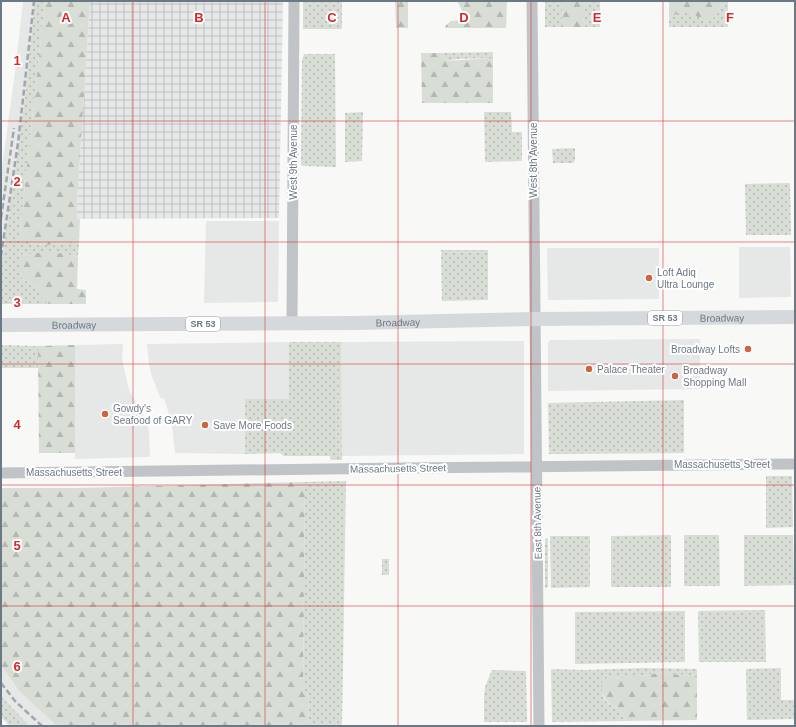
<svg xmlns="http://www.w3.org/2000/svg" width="796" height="727" font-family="Helvetica,sans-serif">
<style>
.built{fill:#e6e7e7}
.industrial{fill:url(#industrial-grid)}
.green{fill:url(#green-dots)}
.forest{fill:url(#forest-firs)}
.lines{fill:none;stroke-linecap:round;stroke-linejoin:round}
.tertiary{stroke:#c0c4c7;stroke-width:11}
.primary{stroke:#d6d9dc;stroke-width:14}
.rail{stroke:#a1a6ab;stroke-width:2.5;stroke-dasharray:6 3;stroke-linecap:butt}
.grid{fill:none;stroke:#d62828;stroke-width:1;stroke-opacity:0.55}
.poi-dot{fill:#cd6542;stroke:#fff;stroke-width:1.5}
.labels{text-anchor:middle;stroke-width:4;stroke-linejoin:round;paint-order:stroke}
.shield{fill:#fff;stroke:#98a0a8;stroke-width:1}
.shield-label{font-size:9px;font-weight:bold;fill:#6c7883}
.street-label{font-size:10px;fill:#6c7883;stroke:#fff}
.poi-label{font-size:10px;fill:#6c7883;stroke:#fff;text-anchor:start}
.grid-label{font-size:13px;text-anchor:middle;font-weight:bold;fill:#d62828;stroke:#fff;stroke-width:4;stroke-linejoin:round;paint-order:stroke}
</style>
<defs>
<pattern id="industrial-grid" width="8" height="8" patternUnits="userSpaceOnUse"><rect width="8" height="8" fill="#e6e7e7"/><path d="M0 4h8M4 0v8" fill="none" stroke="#bec0c1"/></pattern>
<pattern id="green-dots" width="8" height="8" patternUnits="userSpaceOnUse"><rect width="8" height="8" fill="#d8ddd6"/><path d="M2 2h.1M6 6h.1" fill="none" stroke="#b3b8b3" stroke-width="1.8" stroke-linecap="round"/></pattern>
<pattern id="forest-firs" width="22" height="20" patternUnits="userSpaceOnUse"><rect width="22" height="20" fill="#d8ddd6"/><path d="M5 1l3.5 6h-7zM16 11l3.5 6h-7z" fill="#b3b8b3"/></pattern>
</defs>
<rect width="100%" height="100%" fill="#f8f8f7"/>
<!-- built -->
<path class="built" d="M23,1H35L23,113L1,267V174L14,80Z
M206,221H279L278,302L204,303Z
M739,247H790L791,297L739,298Z
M547,248H659V299L548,300Z
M700,339V389L548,391V343L550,340Z
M524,341V454L342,456L341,342Z
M289,342V399H245V454L175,453L172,425L169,414L164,398L161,399L152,377L149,365L147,344Z
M123,344L122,358L125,373L129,390L145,418L149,431L150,455L149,457L75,459V345Z
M1,665L20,692L57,726H29L10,708L1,696Z"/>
<!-- industrial -->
<path class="industrial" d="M90,1H283L279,218L76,219Z"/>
<!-- green -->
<path class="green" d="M35,1H45L20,231L23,243L47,245L79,242L78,257C59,251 40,253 20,255L22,279L39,288L42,299L49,304H1V267L23,113Z
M303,1H342V29H303Z
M545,1H563L562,3L563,27H545Z
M593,1H600V27H585L583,18V4Z
M728,4V27H669V19L675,14L685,11L696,16L715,17L721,6Z
M493,52V62L489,58L457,59L447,61L442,53Z
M304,54H335L336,167L304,166L301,165V162L302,60Z
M363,112L362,161L345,162V113Z
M484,112H511L512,132H522V161L485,162Z
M575,148V160L573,163H553L552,149Z
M790,183L791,235H746L745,184Z
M441,250H488V300L442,301Z
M289,342H341L342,460H331L330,456H284L280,453L245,454V399H289Z
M1,345L38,346V368H1Z
M684,400V453L549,454L548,403Z
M766,476H792L793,527L766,528Z
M346,481L342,726H309L308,696L303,694L305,482Z
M671,535V587H611V536Z
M684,535H719L720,586H684Z
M744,535H793L794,585L744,586Z
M550,536H590V587L551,588Z
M546,538L548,539V587L545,588V540Z
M382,559H389V575H382Z
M765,610L766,662H699L698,611Z
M685,611V662L575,664V612Z
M644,668L697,669V676L660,673L624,678L611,677L605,679C594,709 621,701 626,721L552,722L551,669L586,670Z
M781,668V700H795V719L747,720L746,669Z
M492,670L526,671L527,722H484V696L485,687Z
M1,696L29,726H10L2,718Z"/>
<!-- forest -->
<path class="forest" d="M45,1H90L76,219H80L79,242L47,245L22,243L20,231Z
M395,1H408V28H396Z
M457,1H507L506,28H445L446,25L451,21L460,20L462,10Z
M563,1H593L583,4V18L585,27H563L562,3Z
M669,1H728V4L721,6L715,17L707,21C692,15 684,6 669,19Z
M421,53H442L447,61L490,58L493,62V103H422Z
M47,252L67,254L78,257L77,289L86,290V304H49L42,299L39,288L22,279L19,255Z
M75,345V453H39L38,346Z
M305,482L303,694L308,696L309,726H57L20,692L1,665V488H76Z
M660,673L697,676V720L626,721C621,703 602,710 601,683L605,679L611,677L624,678Z"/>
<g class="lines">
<!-- tertiary -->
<path class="tertiary" d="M532,1L539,726
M292,323L294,1
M1,473C266,471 530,465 795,464"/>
<!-- primary -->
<path class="primary" id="s1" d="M1,325L355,323L536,319L795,317"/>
<!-- rail -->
<path class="rail" d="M1,218L14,128
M1,256L18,143L34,1
M1,683L15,701L42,726"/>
</g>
<!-- grid -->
<path class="grid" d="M133,1V726M265,1V726M398,1V726M531,1V726M663,1V726M1,121H795M1,242H795M1,364H795M1,485H795M1,606H795"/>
<!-- markers -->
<g class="poi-dot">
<circle cx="649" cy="278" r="4"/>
<circle cx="748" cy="349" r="4"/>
<circle cx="589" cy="369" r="4"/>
<circle cx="675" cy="376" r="4"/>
<circle cx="105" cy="414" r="4"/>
<circle cx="205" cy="425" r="4"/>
</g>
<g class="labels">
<!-- shield labels -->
<g class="shield">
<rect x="648" y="311" width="34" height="14" rx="3"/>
<rect x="186" y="317" width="34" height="14" rx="3"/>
</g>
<g class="shield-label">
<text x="665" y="321">SR 53</text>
<text x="203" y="327">SR 53</text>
</g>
<!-- street labels -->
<g class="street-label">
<text transform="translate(533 160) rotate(-90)" y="4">West 8th Avenue</text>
<text transform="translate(293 162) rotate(-90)" y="4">West 9th Avenue</text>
<text dy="4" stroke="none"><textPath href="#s1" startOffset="721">Broadway</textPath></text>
<text dy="4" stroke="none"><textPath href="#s1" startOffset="397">Broadway</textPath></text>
<text dy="4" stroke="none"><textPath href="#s1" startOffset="73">Broadway</textPath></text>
<text x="722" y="468">Massachusetts Street</text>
<text transform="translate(398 468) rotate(-1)" y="4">Massachusetts Street</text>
<text x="74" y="476">Massachusetts Street</text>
<text transform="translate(537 523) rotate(-91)" y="4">East 8th Avenue</text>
</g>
<!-- poi labels -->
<g class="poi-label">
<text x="657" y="276">Loft Adiq<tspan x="657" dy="12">Ultra Lounge</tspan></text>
<text x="740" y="353" text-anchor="end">Broadway Lofts</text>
<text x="597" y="373">Palace Theater</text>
<text x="683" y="374">Broadway<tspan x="683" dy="12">Shopping Mall</tspan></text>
<text x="113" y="412">Gowdy's<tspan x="113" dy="12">Seafood of GARY</tspan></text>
<text x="213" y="429">Save More Foods</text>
</g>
</g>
<g class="grid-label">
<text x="66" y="22">A</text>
<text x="199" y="22">B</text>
<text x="332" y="22">C</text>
<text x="464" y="22">D</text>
<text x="597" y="22">E</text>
<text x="730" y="22">F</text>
<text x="17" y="65">1</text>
<text x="17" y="186">2</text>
<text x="17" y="307">3</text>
<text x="17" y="429">4</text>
<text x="17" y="550">5</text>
<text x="17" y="671">6</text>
</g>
<!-- border -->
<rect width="796" height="727" fill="none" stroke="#6c7883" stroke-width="4"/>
</svg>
